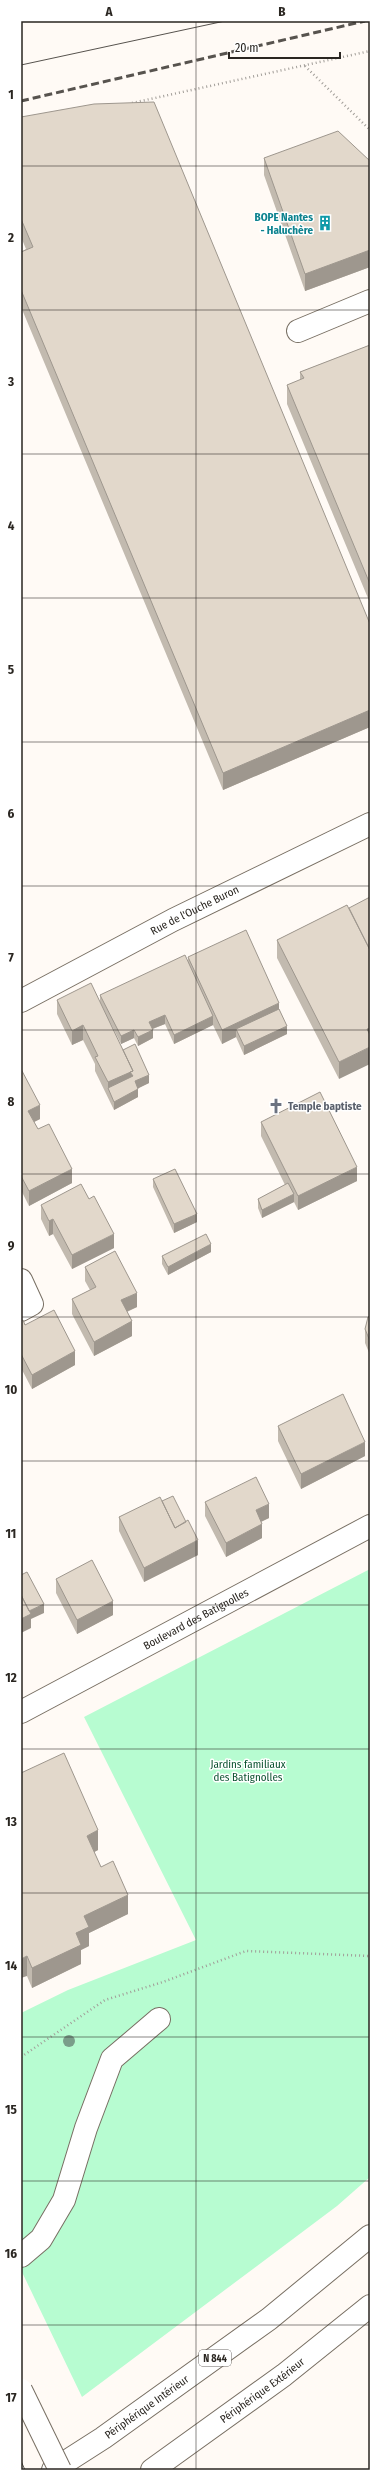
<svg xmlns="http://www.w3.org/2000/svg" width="391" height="2491" font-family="'Fira Sans Condensed',sans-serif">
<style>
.green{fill:#b7fcd1}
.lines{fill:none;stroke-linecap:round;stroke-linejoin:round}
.minor-casing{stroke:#786f63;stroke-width:24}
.highway-casing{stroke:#786f63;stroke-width:24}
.path{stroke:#a19d98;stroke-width:2.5;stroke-dasharray:1 3;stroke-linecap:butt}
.minor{stroke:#fff;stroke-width:22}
.highway{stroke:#fff;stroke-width:22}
.tram{stroke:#57534e;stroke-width:1}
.rail{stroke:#57534e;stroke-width:3;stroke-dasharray:8 4;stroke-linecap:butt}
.minor-bridge-casing{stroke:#786f63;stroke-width:24;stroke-linecap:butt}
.minor-bridge{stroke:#fff;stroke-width:22}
.tree{fill:#7a9e8a}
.wall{fill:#c2baaf}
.shaded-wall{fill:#9e978e}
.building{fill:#e2d8cb;stroke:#9e978e}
.grid{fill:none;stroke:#2a2621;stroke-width:1;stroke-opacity:0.55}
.labels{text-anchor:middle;stroke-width:3;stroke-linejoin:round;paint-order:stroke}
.shield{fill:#fff;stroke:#6a6764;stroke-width:1}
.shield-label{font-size:10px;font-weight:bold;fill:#2a2621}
.culture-label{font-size:11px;font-weight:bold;fill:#0d838f;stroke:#fff;text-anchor:end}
.street-label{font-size:11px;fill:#2a2621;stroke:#fff}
.worship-label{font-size:11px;font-weight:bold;fill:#5b616d;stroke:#fff;text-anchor:start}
.park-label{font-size:11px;fill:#0d5332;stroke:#fff}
.neatline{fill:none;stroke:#2a2621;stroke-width:1.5}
.grid-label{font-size:13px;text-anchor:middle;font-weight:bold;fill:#2a2621}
</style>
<rect width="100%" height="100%" fill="#fffaf5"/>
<!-- green -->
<path class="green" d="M370,1569V2177L337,2206L82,2397L21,2270V2013L68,1990L196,1940L84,1717Z"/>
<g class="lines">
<!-- minor casing -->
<g class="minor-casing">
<g id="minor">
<path d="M298,331L370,301"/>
<path id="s1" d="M21,1001L173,920L370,824"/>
<path d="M21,1280L32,1304L21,1310"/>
<path id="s2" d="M21,1712L370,1526"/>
<path d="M21,2256L41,2239L64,2200L86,2128L112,2059L159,2019"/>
</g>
</g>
<!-- highway casing -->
<g class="highway-casing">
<g id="highway">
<path id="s3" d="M53,2470L103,2438L269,2319L370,2236"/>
<path id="s4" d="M152,2470L284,2375L370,2306"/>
</g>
</g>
<!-- path -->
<path class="path" d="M305,66L370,130
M132,103L370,51
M21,2057L105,2000L163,1982L246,1951L370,1956"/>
<!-- minor -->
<use href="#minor" class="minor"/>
<!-- highway -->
<use href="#highway" class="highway"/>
<!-- tram -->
<path class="tram" d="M21,21H22
M21,65L225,21
M21,2461L25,2470"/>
<!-- rail -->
<path class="rail" d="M21,101L365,21"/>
<!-- minor-bridge casing -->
<g class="minor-bridge-casing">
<path id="minor-bridge" d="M21,2390L60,2470"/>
</g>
<!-- minor-bridge -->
<use href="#minor-bridge" class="minor-bridge"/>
</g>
<!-- trees -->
<circle class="tree" cx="69" cy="2041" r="6"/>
<!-- wall -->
<path class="wall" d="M21,117L370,624V727L223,790L21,307V252L26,249L21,237Z
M264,158L370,161V267L305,291L264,175Z
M370,345V603L287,404V385L300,380V372Z
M347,905L339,1079L277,958V940Z
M188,957L279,1009L287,1034L244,1055L236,1037L222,1044L213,1025L174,1044L165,1024L153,1029V1038L138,1046L134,1038L121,1044L108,1018L123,1050L149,1083L138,1088V1097L114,1110L95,1071V1064L83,1040L72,1045L57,1014V1000L100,1002V995L188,963Z
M21,1069L40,1119L34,1122L38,1129L72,1183L29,1206L21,1190Z
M261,1122L357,1181L298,1210L294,1202L262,1218L258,1208V1199L285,1185L261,1136Z
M153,1179L197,1222L174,1233L153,1187Z
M41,1205L114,1248L72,1269L53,1234L49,1236L41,1219Z
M211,1252L168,1275L162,1264V1256Z
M85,1267L137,1307L127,1312L132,1336L94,1356L72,1314V1299L90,1290L85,1281Z
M370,1316V1355L365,1343V1329Z
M21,1321L25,1325L75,1365L32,1389L21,1368Z
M278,1426L365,1456L301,1489L278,1441Z
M162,1501L198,1555L144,1582L119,1531V1517Z
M205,1502L269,1518L261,1522L262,1538L226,1557L205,1516Z
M56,1579L113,1615L77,1634L56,1593Z
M21,1773L98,1850L94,1852L101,1867L128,1914L89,1933V1946L81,1950V1964L32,1988L27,1976Z"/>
<!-- shaded-wall -->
<path class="shaded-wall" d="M370,250V267L305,291V274Z
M370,710V727L223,790V773Z
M279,1003V1017L236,1029V1037L222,1044V1030Z
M165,1015V1024L149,1030V1022Z
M213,1016V1025L174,1044V1035Z
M83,1025V1040L72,1045V1031Z
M287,1026V1034L244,1055V1046Z
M370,1028V1045L367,1029Z
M134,1030V1038L121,1044V1036Z
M153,1030V1038L138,1046V1037Z
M370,1047V1064L339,1079V1062Z
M133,1071V1085L108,1088V1096V1082Z
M149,1075V1083L135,1090V1081Z
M138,1089V1097L114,1110V1102Z
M40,1105V1119L28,1125V1111Z
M357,1167V1181L298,1210V1196Z
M72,1169V1183L29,1206V1191Z
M294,1194V1202L262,1218V1210Z
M197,1214V1222L174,1233V1224Z
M53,1219V1234L49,1236V1221Z
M114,1234V1248L72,1269V1255Z
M211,1244V1252L168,1275V1267Z
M137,1293V1307L121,1314V1300Z
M132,1321V1336L94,1356V1342Z
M75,1351V1365L32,1389V1375Z
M365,1442V1456L301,1489V1474Z
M269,1504V1518L256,1524V1510Z
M262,1524V1538L226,1557V1543Z
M198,1540V1555L144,1582V1568Z
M113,1601V1615L77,1634V1620Z
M44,1604V1613L31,1619V1628L21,1633V1619L27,1612Z
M98,1830V1850L87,1856V1836Z
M128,1895V1914L89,1933V1946L81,1950V1964L32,1988V1968L84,1916Z
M27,1956V1976L21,1978V1959Z"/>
<!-- building -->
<path class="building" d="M154,102L370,624V710L223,773L21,290V252L33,247L21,219V117L94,104Z
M338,131L370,161V250L305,274L264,158Z
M370,345V584L287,385L304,378L300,372Z
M370,897V950L349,908Z
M347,905L370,950V1028L367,1029L370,1035V1047L339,1062L277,940Z
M246,930L279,1003L222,1030L188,957Z
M185,955L213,1016L174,1035L165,1015L149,1022L153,1030L138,1037L134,1030L121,1036L100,995Z
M91,983L133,1071L108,1082L95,1057L98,1056L83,1025L72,1031L57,1000Z
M279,1009L287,1026L244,1046L236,1029Z
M135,1044L149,1075L135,1081L138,1089L114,1102L108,1088L133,1076L130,1072L133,1071L123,1050Z
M21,1069L40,1105L28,1111L38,1129L49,1124L72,1169L29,1191L21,1176Z
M320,1092L357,1167L298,1196L261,1122Z
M175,1169L197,1214L174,1224L153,1179Z
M288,1183L294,1194L262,1210L258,1199Z
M81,1184L89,1199L94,1196L114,1234L72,1255L53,1219L49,1221L41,1205Z
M206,1234L211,1244L168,1267L162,1256Z
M115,1251L137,1293L121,1300L132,1321L94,1342L72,1299L96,1287L85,1267Z
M54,1310L75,1351L32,1375L21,1354V1321L23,1320L25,1325Z
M370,1316V1341L365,1329L368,1317Z
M343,1394L365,1442L301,1474L278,1426Z
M256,1477L269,1504L256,1510L262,1524L226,1543L205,1502Z
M173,1496L186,1522L175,1528L162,1501Z
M160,1497L175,1528L188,1520L198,1540L144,1568L119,1517Z
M92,1560L113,1601L77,1620L56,1579Z
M27,1572L44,1604L29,1611L21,1595V1575Z
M21,1595L31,1614L21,1619Z
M64,1753L98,1830L87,1836L101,1867L113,1861L128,1895L84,1916L89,1927L76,1933L81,1945L32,1968L27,1956L21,1959V1773Z"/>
<!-- grid -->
<path class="grid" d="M196,21V2470M21,166H370M21,310H370M21,454H370M21,598H370M21,742H370M21,886H370M21,1030H370M21,1174H370M21,1317H370M21,1461H370M21,1605H370M21,1749H370M21,1893H370M21,2037H370M21,2181H370M21,2325H370"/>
<!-- icons -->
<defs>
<g id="building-bare" transform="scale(1.2)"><path d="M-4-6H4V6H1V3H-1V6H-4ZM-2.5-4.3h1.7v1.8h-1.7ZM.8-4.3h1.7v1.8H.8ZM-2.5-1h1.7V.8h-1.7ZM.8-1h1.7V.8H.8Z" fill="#0f9aa8" stroke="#fff" stroke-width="2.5" paint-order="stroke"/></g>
<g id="church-bare" transform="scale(1.2)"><path d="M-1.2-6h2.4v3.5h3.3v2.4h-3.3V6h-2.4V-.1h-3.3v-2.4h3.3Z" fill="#6b7280" stroke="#fff" stroke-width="2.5" paint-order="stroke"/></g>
</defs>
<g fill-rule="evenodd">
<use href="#building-bare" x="325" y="223"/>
<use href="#church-bare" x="276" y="1106"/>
</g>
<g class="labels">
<!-- shield labels -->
<rect class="shield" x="199" y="2350" width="32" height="16" rx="3"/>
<g class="shield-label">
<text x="215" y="2362">N 844</text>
</g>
<!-- culture labels -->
<g class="culture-label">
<text x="313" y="221">BOPE Nantes<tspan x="313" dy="13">- Haluchère</tspan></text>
</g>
<!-- street labels -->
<g class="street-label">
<text dy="4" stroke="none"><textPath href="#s1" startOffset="196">Rue de l'Ouche Buron</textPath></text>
<text dy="4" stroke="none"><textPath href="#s2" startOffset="198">Boulevard des Batignolles</textPath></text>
<text dy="4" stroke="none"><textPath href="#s4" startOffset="136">Périphérique Extérieur</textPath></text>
<text dy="4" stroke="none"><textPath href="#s3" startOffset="113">Périphérique Intérieur</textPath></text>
</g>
<!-- worship labels -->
<g class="worship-label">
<text x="288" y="1110">Temple baptiste</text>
</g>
<!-- park labels -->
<g class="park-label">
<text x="248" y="1768">Jardins familiaux<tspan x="248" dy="13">des Batignolles</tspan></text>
</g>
</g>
<!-- border -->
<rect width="391" height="2491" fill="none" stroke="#ffffff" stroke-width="44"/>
<!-- scale -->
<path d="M229 52v6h111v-6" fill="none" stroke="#2a2621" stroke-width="2"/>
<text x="235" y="52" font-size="12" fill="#2a2621" stroke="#ffffff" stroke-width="3" paint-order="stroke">20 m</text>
<rect x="22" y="22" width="347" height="2447" class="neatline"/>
<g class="grid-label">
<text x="109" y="16">A</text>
<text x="282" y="16">B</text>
<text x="11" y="99">1</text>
<text x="11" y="242">2</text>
<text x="11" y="386">3</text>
<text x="11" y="530">4</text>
<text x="11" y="674">5</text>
<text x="11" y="818">6</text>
<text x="11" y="962">7</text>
<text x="11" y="1106">8</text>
<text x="11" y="1250">9</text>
<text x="11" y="1394">10</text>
<text x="11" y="1538">11</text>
<text x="11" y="1682">12</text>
<text x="11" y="1826">13</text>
<text x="11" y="1970">14</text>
<text x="11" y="2114">15</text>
<text x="11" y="2258">16</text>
<text x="11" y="2402">17</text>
</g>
</svg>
